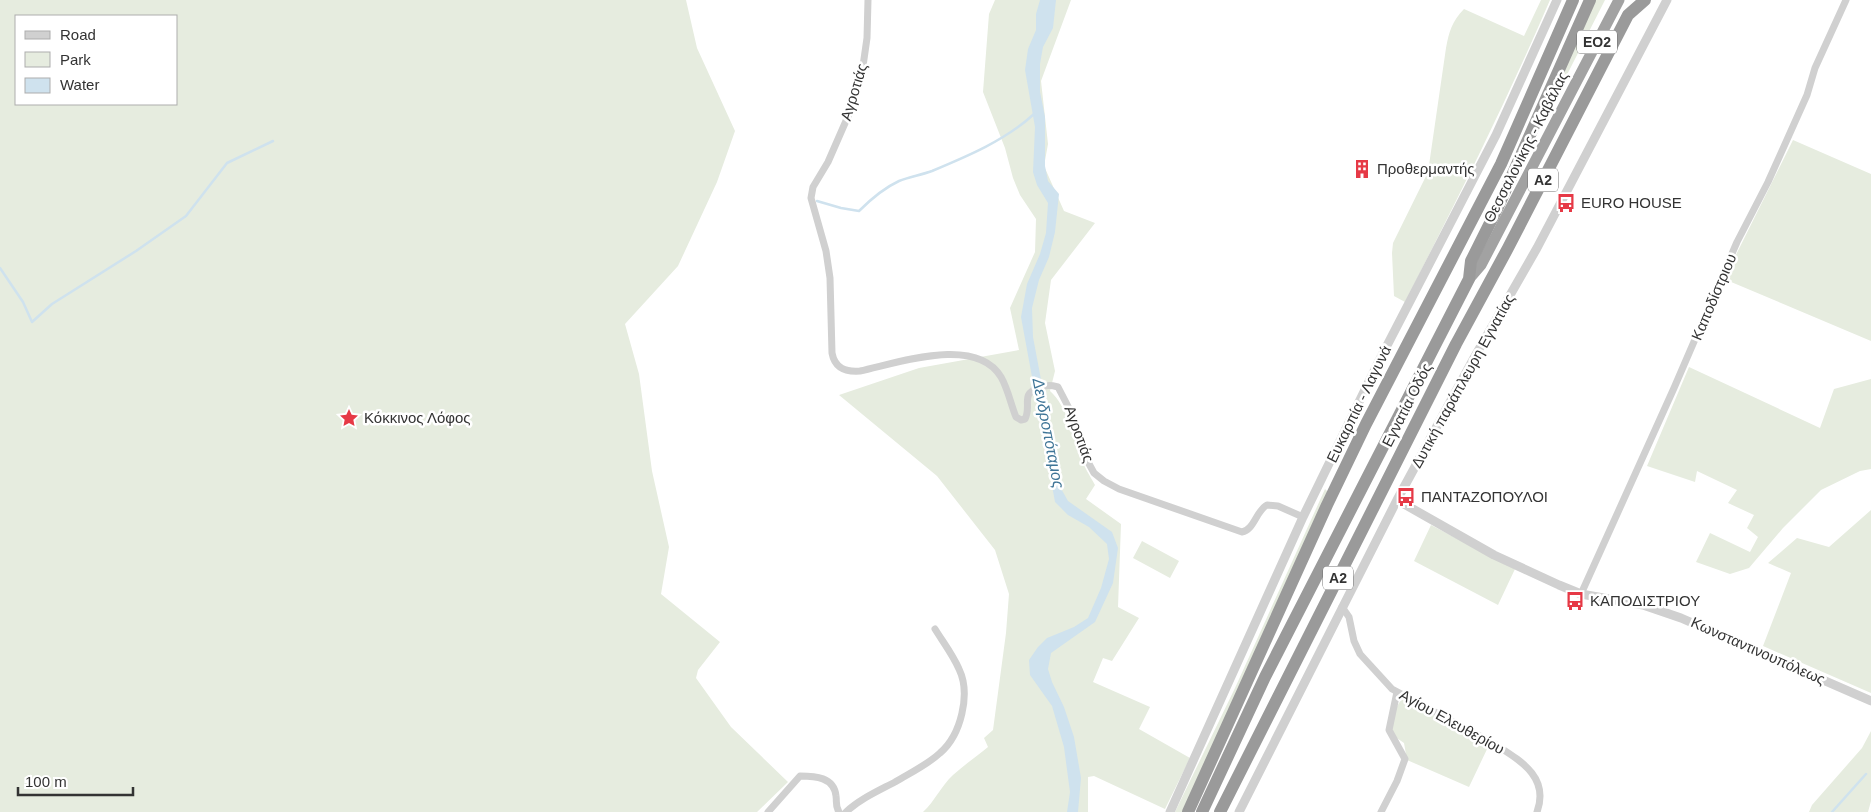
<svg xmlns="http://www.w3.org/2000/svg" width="1871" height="812" font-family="Arial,sans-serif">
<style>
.green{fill:#e6ecdf;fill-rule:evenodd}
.water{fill:#cfe2ee}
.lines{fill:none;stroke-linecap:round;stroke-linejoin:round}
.stream{stroke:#cfe2ee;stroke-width:2.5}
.minor{stroke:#d0d0d0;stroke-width:7}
.tertiary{stroke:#d0d0d0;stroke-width:9}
.trunk{stroke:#a2a2a2;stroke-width:11}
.motorway{stroke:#9a9a9a;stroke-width:12}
.labels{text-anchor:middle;stroke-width:5;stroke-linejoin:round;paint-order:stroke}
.shield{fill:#fff;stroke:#707070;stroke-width:1}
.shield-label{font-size:14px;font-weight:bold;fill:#333}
.street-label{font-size:15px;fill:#333;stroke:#fff}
.poi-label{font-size:15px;fill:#333;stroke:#fff;text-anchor:start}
.water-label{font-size:16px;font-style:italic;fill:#3f7597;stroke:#fff}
</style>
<rect width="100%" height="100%" fill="#fff"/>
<!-- green -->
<path class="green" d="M0,0H686L697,48L735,131L717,182L678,266L625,324L639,374L652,471L669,547L661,594L720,642L698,670L696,678L731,727L788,782L757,812H0ZM16,16H176V104H16Z
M995,0H1071L1041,81L1048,144L1044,166L1064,211L1095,223L1051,280L1045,323L1055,371L1050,391C1067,406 1073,436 1081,457C1084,467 1090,476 1095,485L1086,499L1121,524L1118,607L1139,618L1112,661L1103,658L1093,682L1150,707L1139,729L1190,758L1165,809L1094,776L1088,777V812H923C935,801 941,786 953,775C964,765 977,756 988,747L984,738L993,730L1006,633L1009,594L995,550L937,476L839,395L919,368L1019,350L1010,308L1035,252L1036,219L1020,195L1013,178L1005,148L983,92L989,14Z
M1541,0H1550C1506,103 1456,202 1405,302L1394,296L1392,253L1393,243L1428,172L1446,48C1449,32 1452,21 1464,9L1524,36Z
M1595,0H1605L1547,114L1545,113Z
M1793,140L1871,174V341L1724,279Z
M1689,367L1820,428L1834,389L1871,379V469L1860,471L1821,490L1783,528L1749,568L1730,574L1696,562L1710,533L1750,552L1758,537L1747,528L1754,515L1728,503L1737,490L1697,471L1695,482L1647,466Z
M1325,489L1329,493L1182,812H1175L1235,688Z
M1871,510V693L1763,646L1791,573L1768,563L1797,538L1829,547Z
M1431,525L1515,569L1498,605L1414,561Z
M1142,541L1179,561L1170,578L1133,558Z
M1402,698L1489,745L1469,787L1407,760L1404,743L1391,734L1392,715Z
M1871,731V801L1868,812H1809L1812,805L1862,748Z"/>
<!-- water -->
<path class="water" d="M1040,0H1056L1053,28L1043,47L1040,64V92L1045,117V166L1048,181L1059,194L1055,232L1049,257L1039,280L1032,308L1033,337L1055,454L1059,485L1068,501L1112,532L1118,548L1113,583L1095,622L1051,653L1048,669L1052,682L1064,707L1074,737L1081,778L1078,812H1067L1070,792L1064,747L1052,706L1030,675L1029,660L1038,647L1047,638L1074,627L1088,618L1101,588L1109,559L1107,544L1089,527L1068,515L1055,502L1021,317L1027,284L1040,254L1046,233L1048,203L1037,185L1033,172L1035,127L1025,70L1028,49L1036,30V14Z"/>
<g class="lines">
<!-- stream -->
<path class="stream" d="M817,201L841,208L859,211C871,199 884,188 899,181C909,177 921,175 932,171C968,156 1006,140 1034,114
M0,268L23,302L32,322L52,304L136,251L186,216L227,163L273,141
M1832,812L1866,774"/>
<!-- minor -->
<path class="minor" d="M868,0L867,38L862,73L849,114L828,162L813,187L811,198L826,251L830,278L832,353C835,369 846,372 860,371C898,363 976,335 1001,377C1008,389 1011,405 1016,417L1021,420L1025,419C1032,406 1020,394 1038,388C1046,385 1050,385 1058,387L1073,416L1088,462L1094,473L1104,481L1119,489L1242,532C1254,530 1256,511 1267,505L1278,506L1303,517
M1581,594L1674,388L1737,242L1768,182L1807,95L1815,68L1846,0
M1342,607L1349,617L1354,641L1360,654L1392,689L1493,743C1519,760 1550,776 1537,812
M768,812L800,776C815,776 834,777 836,796C837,802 835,806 839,812
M846,812C860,799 878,791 895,782C910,773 927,765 940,753C961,735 971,694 959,669C953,655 943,642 935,629
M1381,812L1397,781L1405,759L1389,730L1397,692"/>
<!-- tertiary -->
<path class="tertiary" d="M1397,500L1494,555L1559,585L1581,594L1643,605L1681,618L1871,701
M1170,812L1303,517L1379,361L1496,135L1557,0
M1239,812L1397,500L1474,358L1537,248L1667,0"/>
<!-- trunk -->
<path class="trunk" d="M1469,279L1481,265L1619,0"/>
<!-- motorway -->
<path class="motorway" d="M1188,812L1327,505L1366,424L1501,164L1573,0
M1202,812L1265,677L1469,279L1471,261L1498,207L1590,0
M1220,812L1456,344L1508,248L1628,15L1645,0"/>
</g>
<!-- icons -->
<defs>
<g id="building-bare" transform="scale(1.5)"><path d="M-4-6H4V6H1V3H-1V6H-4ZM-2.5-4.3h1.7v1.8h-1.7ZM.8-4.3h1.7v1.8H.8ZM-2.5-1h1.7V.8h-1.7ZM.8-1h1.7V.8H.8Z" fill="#e63946" stroke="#fff" stroke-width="2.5" paint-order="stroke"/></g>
<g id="bus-bare" transform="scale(1.5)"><path d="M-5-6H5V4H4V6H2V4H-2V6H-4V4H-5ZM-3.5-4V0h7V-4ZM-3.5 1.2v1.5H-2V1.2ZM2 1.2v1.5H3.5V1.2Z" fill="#e63946" stroke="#fff" stroke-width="2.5" paint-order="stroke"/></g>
<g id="sight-bare" transform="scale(1.5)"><path d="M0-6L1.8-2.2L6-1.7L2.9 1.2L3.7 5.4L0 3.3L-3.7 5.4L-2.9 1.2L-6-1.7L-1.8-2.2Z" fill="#e63946" stroke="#fff" stroke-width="2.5" paint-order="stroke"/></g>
</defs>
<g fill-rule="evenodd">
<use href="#building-bare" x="1362" y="169"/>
<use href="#bus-bare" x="1566" y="203"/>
<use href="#sight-bare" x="349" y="418"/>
<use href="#bus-bare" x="1406" y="497"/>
<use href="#bus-bare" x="1575" y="601"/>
</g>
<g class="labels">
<!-- shield labels -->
<g class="shield">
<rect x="1577" y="30.5" width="40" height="23" rx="4"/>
<rect x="1528" y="168.5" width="30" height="23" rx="4"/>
<rect x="1323" y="566.5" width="30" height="23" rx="4"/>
</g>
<g class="shield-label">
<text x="1597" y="47">ΕΟ2</text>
<text x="1543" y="185">Α2</text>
<text x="1338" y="583">Α2</text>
</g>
<!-- street labels -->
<g class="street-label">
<text transform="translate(854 92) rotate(-73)" y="5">Αγροτιάς</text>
<text transform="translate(1526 147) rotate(-63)" y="5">Θεσσαλονίκης - Καβάλας</text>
<text transform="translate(1714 297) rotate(-67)" y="5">Καποδίστριου</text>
<text transform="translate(1463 381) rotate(-61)" y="5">Δυτική παράπλευρη Εγνατίας</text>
<text transform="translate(1359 404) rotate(-64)" y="5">Ευκαρπία - Λαγυνά</text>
<text transform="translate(1407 405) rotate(-63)" y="5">Εγνατία Οδός</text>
<text transform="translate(1079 434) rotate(70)" y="5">Αγροτιάς</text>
<text transform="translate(1758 651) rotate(24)" y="5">Κωνσταντινουπόλεως</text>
<text transform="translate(1452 722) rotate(29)" y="5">Αγίου Ελευθερίου</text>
</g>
<!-- poi labels -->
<g class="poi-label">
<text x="1377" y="174">Προθερμαντής</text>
<text x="1581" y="208">EURO HOUSE</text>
<text x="364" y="423">Κόκκινος Λόφος</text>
<text x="1421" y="502">ΠΑΝΤΑΖΟΠΟΥΛΟΙ</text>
<text x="1590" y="606">ΚΑΠΟΔΙΣΤΡΙΟΥ</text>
</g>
<!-- water labels -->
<g class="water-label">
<text transform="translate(1049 433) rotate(79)" y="6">Δενδροπόταμος</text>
</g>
</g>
<!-- legend -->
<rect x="15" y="15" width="162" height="90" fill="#ffffff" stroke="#adadad"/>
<rect x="25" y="31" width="25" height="8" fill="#d0d0d0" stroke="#adadad"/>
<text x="60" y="40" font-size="15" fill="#333333">Road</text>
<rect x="25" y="52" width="25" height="15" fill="#e6ecdf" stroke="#adadad"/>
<text x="60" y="65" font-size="15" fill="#333333">Park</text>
<rect x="25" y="78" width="25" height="15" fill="#cfe2ee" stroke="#adadad"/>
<text x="60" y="90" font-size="15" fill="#333333">Water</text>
<!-- scale -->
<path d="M18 787v8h115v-8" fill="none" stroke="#333333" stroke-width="2.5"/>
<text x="25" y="787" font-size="15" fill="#333333" stroke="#ffffff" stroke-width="4" paint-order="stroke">100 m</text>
</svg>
